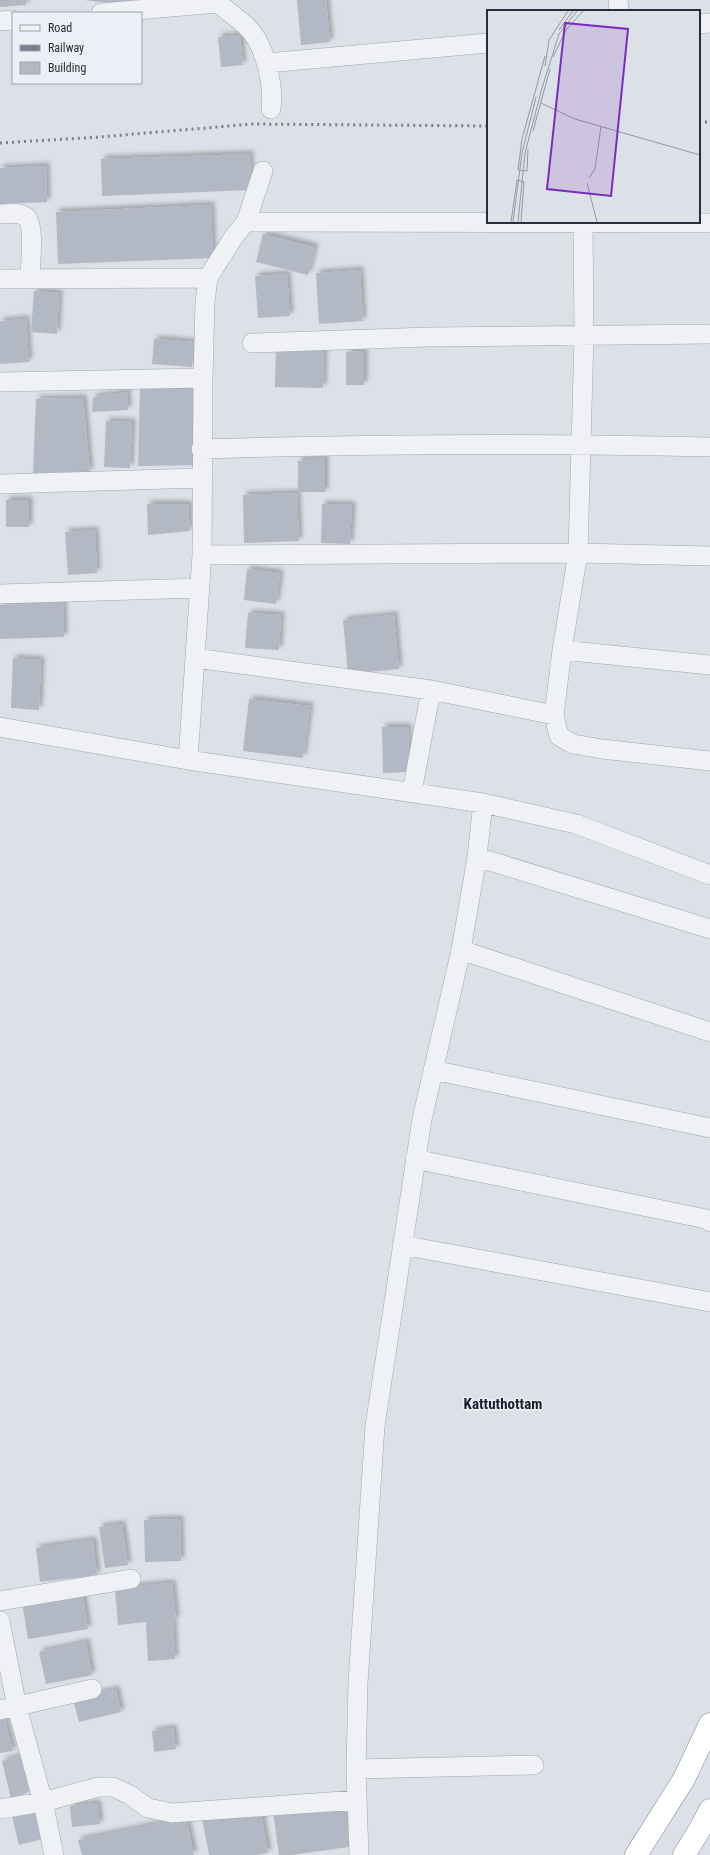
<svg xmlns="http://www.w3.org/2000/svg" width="710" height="1855" font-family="'Roboto Condensed',sans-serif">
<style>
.building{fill:#b3b9c4;filter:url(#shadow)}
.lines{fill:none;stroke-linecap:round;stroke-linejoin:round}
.minor-casing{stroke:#a1a7b1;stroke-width:20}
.highway-casing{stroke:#838d9e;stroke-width:23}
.minor{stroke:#eff1f5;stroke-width:19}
.highway{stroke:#fff;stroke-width:22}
.rail{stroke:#757f91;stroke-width:3;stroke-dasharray:2 4;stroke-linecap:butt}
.labels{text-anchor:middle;stroke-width:3;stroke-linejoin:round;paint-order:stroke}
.quarter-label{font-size:15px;font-weight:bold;fill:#181f2f;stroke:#eceff5}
.inset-road{fill:none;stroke:#9399a3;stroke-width:1}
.view{fill:#7b2cbf;fill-opacity:0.15;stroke:#7b2cbf;stroke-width:2}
.inset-edge{fill:none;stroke:#252e3e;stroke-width:2}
</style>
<defs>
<filter id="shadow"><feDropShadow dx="3.5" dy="-3.5" stdDeviation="2" flood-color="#0004"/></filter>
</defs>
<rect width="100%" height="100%" fill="#dce0e7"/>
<!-- building -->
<path class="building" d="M0,0H26V5L0,7Z
M84,0H132L131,6Z
M297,0H326L330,42L301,45Z
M240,35L243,65L221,67L218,37Z
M250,154L251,190L102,196L101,159Z
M46,166L47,202L0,204V168Z
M211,205L213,258L58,264L56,212Z
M263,234L315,247L308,275L256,262Z
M360,270L363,321L319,324L316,273Z
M287,274L290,316L258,318L255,276Z
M34,291L59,293L57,334L31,332Z
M26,319L29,362L0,364V321Z
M154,339L194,342L192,367L152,364Z
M276,344L324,345L323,388L275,387Z
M364,351V385H346V352Z
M200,386L201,465L138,466L140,388Z
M127,392L128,410L92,412L93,397Z
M83,398L90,472L33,473L36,399Z
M106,421L132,422L130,468L104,467Z
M325,458V492H298V461Z
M297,493L299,541L244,543L243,495Z
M6,500H29V527H6Z
M147,504H188L190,531L148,535Z
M322,504L352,505L350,544L321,543Z
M95,530L97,573L68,575L65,532Z
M247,569L280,573L276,604L244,600Z
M63,602L64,637L0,639V605Z
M248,613L281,615L279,650L245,648Z
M394,615L399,669L348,674L343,620Z
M13,658L41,660L39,710L11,708Z
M249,699L310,706L303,758L243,751Z
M382,727H408L409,772L383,773Z
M180,1519L181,1561L145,1562L144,1520Z
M122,1524L128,1565L105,1568L99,1527Z
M93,1540L97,1575L40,1582L36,1548Z
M172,1583L176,1620L150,1622L173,1621L175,1659L148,1661L146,1622L118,1625L115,1588Z
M82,1592L88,1629L28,1639L22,1602Z
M86,1642L92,1675L46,1684L39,1652Z
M116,1689L121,1712L79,1722L73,1699Z
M0,1718H4L13,1751L0,1753Z
M173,1728L176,1749L154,1752L152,1731Z
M22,1755L29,1792L11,1799L2,1761Z
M350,1800L356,1846L291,1855H279L273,1811Z
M97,1803L100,1824L72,1827L70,1806Z
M35,1806L42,1839L19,1845L11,1812Z
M260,1807L268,1853L256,1855H209L202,1818Z
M186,1818L194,1855H82L78,1840Z"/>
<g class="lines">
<!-- minor casing -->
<g class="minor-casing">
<path id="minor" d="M216,0C224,10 237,17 246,26C265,43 274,84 271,109
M618,0L619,11
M101,13L218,3
M0,21L13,20
M699,24L710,23
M267,63L488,43
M0,214C8,214 21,211 27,218C35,227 30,266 30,278
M246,222L710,223
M583,223L584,336L578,553L562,650L554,715L559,736L573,744L602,749L710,761
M0,279L208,278
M252,343L429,337L710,334
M0,382L203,378
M201,449C371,444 540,443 710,447
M0,484L201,478
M202,555L578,553L710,556
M0,594L200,588
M562,650L710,665
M195,658L431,690L554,715
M0,727L188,760L483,803L576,824L710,875
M188,760L202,555L203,378L205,302L208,278L233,238L246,222L263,171
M412,792L431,690
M477,857L710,929
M461,950L710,1032
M433,1070L710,1128
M415,1159L706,1219L710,1222
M402,1245L710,1302
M0,1601L131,1579
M0,1621L17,1707L43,1802L54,1855
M0,1710L92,1689
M356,1769L534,1765
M0,1809L43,1802L98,1787H113L130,1795L148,1808L172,1813L357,1800
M359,1855L356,1769L358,1683L375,1426L422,1119L461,950L477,857L483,803"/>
</g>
<!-- highway casing -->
<g class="highway-casing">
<path id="highway" d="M636,1855L684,1779L710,1724
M684,1855L700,1829L710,1810"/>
</g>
<!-- minor -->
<use href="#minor" class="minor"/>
<!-- highway -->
<use href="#highway" class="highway"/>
<!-- rail -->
<path class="rail" d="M699,122H710
M0,143L100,137L252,124L488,126"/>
</g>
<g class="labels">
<!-- quarter labels -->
<g class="quarter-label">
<text x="503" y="1409">Kattuthottam</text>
</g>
</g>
<!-- overview -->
<g transform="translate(487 10)">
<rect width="213" height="213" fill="#dce0e7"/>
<path class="inset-road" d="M72,20L86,1M66,47L79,20L96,1M58,56L62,30L81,1M54,93L88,109L213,145M46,121L63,59M41,139L40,161L31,160L35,129L58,46M102,168L108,159L114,116M100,173L110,212M24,212L30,170L37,172L34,212M26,212L35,143L49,87M31,212L38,143L55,78L72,24L90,1"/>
<path class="view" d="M78,13L141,19L124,186L60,179Z"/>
<rect width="213" height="213" class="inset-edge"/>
</g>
<!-- legend -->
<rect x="12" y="12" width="130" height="72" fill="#eceff5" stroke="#9ca2ac"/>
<rect x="20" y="25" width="20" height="6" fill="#eff1f5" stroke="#9ca2ac"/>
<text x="48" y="32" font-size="12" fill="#252e3e">Road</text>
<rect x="20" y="45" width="20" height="6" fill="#757f91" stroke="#9ca2ac"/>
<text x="48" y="52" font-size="12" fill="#252e3e">Railway</text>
<rect x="20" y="62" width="20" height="12" fill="#b3b9c4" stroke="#9ca2ac"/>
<text x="48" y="72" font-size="12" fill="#252e3e">Building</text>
</svg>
